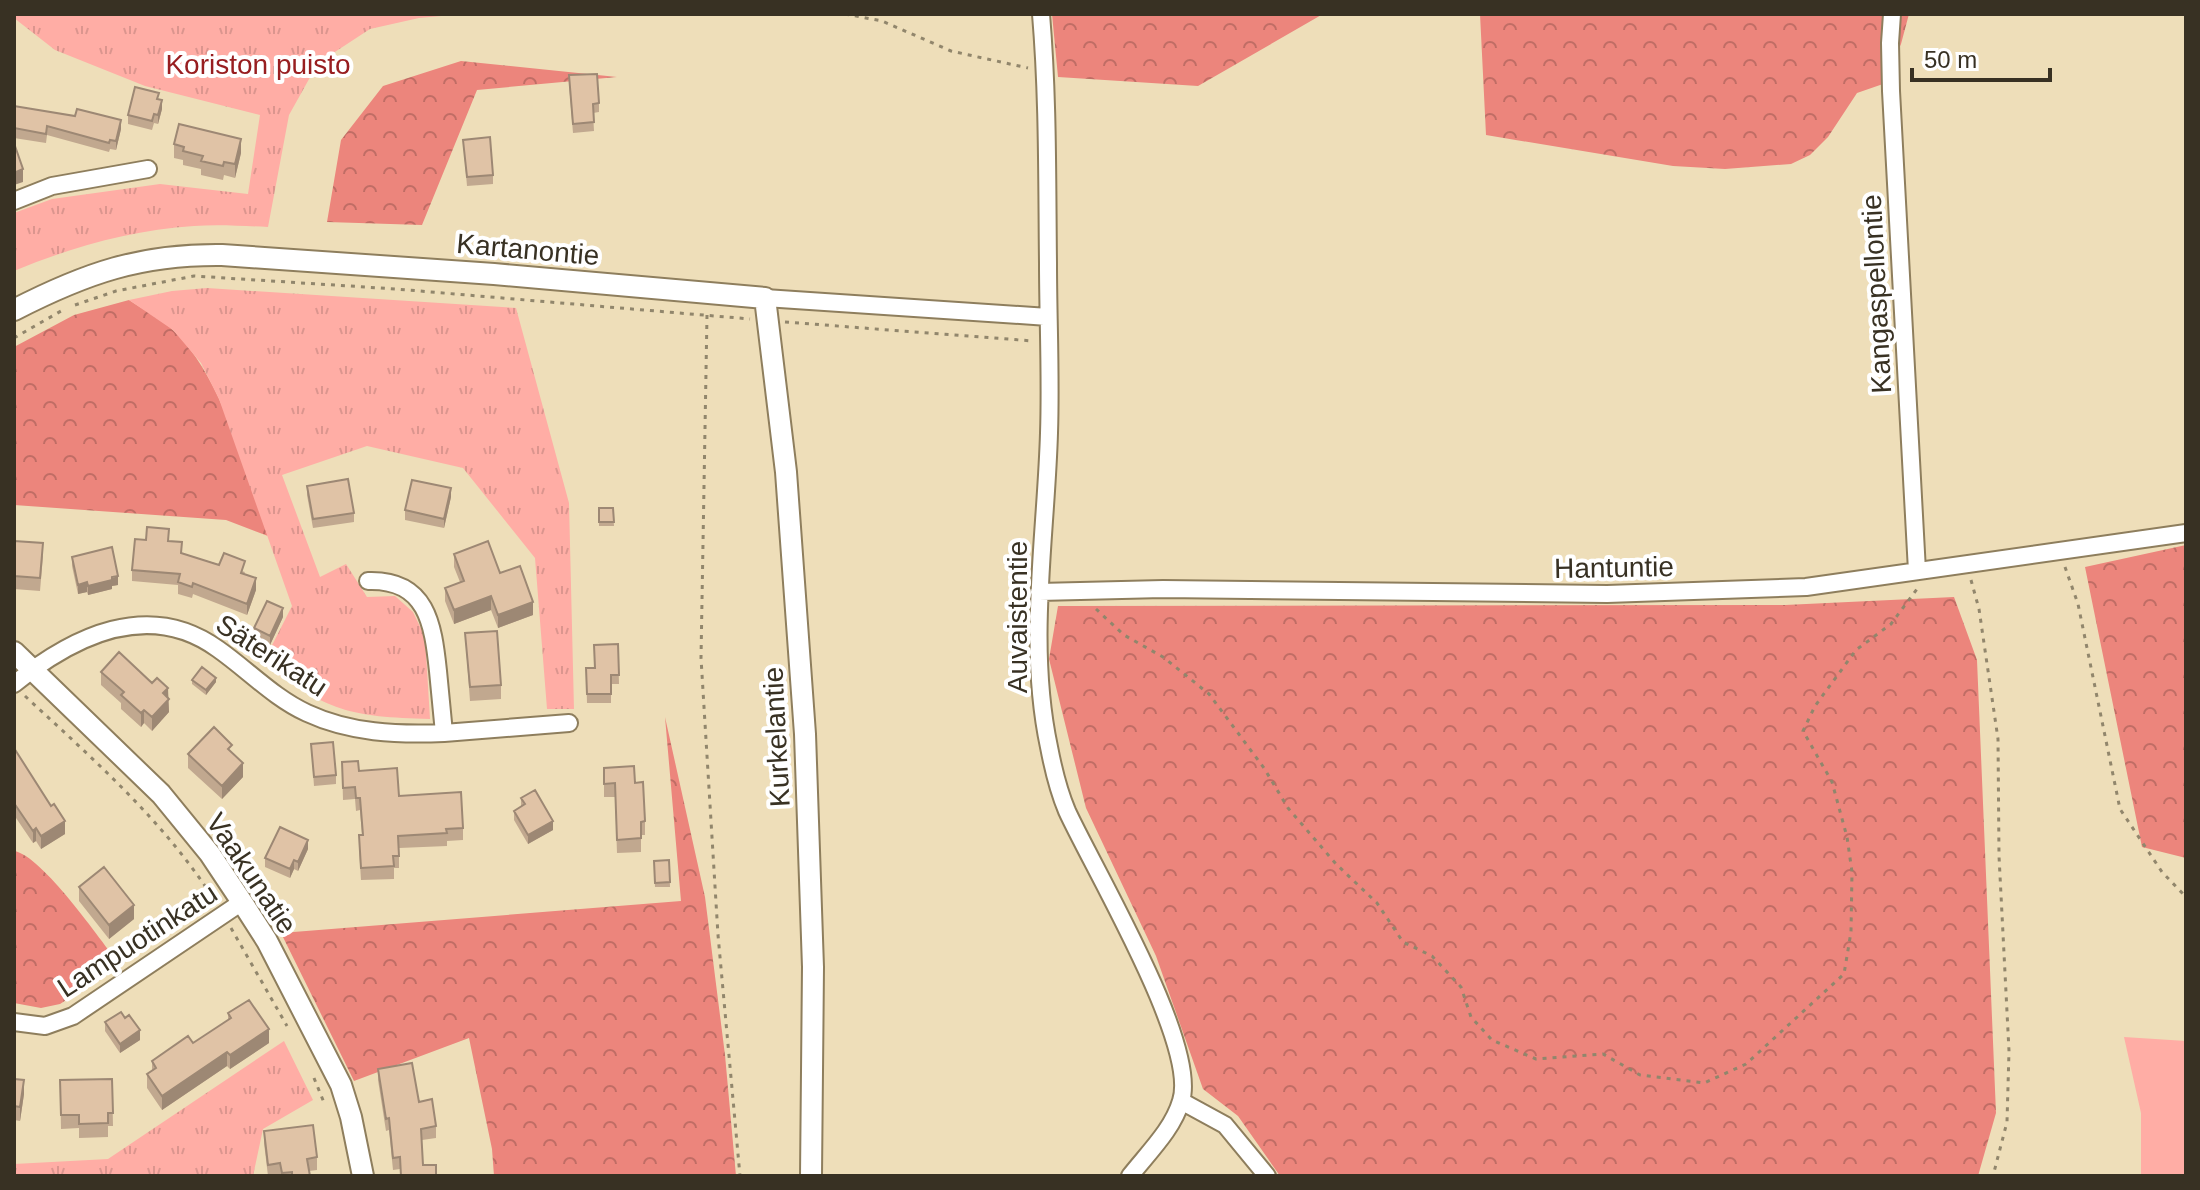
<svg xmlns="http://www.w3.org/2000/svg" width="2200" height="1190" font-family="Helvetica,sans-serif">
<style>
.grass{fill:#ffada5}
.forest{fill:url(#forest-crowns)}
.park{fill:url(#park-tufts)}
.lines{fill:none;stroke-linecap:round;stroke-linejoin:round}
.minor-casing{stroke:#8e7e5d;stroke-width:20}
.tertiary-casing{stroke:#8e7e5d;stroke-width:24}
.path{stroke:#91866c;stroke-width:3;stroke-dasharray:4 6;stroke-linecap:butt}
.minor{stroke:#fff;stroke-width:16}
.tertiary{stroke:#fff;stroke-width:20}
.wall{fill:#c1a88f}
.shaded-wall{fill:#9d8874}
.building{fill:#e0c3a6;stroke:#9d8874;stroke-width:2}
.labels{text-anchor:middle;stroke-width:8;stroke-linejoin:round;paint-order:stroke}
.park-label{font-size:28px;fill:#981e20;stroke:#fff}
.street-label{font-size:28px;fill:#383123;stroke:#fff}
</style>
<defs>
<pattern id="forest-crowns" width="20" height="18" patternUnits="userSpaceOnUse" patternTransform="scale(2)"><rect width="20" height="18" fill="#ec857c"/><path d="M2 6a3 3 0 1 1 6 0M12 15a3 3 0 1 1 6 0" fill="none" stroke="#c06d65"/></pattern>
<pattern id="park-tufts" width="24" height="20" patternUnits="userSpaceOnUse" patternTransform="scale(2)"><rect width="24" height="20" fill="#ffada5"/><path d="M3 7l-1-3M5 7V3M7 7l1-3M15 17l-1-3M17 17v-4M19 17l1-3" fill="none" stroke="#db958e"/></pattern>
</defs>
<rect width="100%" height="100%" fill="#eedeb9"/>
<!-- grass -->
<path class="grass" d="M2124,1037L2186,1041V1176H2141V1113Z"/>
<!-- forest -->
<path class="forest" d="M1052,14H1323L1198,86L1058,77Z
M1480,14H1909L1901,44L1883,84L1857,93L1828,137L1810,155L1791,164L1725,169L1673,166L1486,135Z
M461,61L617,77L477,90L422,225L327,222L341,140L383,86Z
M129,300C144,310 162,319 175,332C224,380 245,472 268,536L226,520L14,505V347L74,315Z
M2186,545V858L2142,847L2085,567Z
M1954,597L1977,660L1996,1113L1978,1176H1280L1238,1116L1203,1089L1156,956L1086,808L1049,659L1058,606L1785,605Z
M665,717L705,897L725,1055L736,1176H494L492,1149L469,1038L354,1081L281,933L681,901Z
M14,851C42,855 101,941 120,965L60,1004L41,1008L14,1003Z"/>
<!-- park -->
<path class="park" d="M14,14H464L419,18L370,29L318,63L289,115L268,227C243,226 218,224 194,226C131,230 72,247 14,271V213L52,199L160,184L248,194L260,115L145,86L55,50L14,18Z
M207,288L516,308L569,503L574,709H547L535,558L463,468L367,446L282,475L320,577L346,564L367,597L395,596L413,612L425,637L430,719C350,717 327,711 263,663L292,606L219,399L201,363L173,330L129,300L172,291Z
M284,1041L313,1100L263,1129L253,1176H14V1164L108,1159Z"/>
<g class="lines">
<!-- minor casing -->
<g class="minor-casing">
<path id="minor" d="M1041,14C1048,97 1047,180 1048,263C1048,319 1051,376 1049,433C1046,537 1027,644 1049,747C1053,768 1059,792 1067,811C1094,870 1199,1045 1181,1101C1173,1129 1148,1153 1130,1176
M1892,14L1890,43L1891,91L1917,571
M14,201L52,186L148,169
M765,298L1048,317
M1039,592L1163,589L1607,594L1806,587L2186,533
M14,684C73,636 149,599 218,649C248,670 274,698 307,713C350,733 397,735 444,733C442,712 440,692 438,671C433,624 427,579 368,581
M444,733L569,723
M14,1022L45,1026L73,1016L242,902
M1181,1101L1225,1125L1267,1176"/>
</g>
<!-- tertiary casing -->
<g class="tertiary-casing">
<path id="tertiary" d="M14,310C86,273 141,254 222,255L494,274L765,298L786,472L805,734L813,967L811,1176
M14,652L161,794L210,854L242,902L267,941L341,1085L351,1117L363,1176"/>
</g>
<!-- path -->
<path class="path" d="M845,14L882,21L951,51L1028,68
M75,305L116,291L194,276L396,289L750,319
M707,315L701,658L718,935L740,1176
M785,322L1033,341
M14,338L61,311
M2065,567L2078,604L2120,809L2162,872L2186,897
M1971,580L1979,609L1998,739L1999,856L2009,1051L2007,1122L1993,1176
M1096,609L1124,635L1163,657L1209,694L1264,768L1288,808L1336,864L1377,903L1403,942L1432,956L1461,987L1471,1017L1492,1040L1536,1059L1603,1054L1640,1075L1704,1083L1746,1064L1844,974L1851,932L1852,872L1847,837L1832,782L1803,731L1815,706L1856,650L1891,624L1917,589
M25,696C94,760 164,821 215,901
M231,928L287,1026
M314,1078L325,1105"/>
<!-- minor -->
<use href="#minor" class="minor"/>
<!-- tertiary -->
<use href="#tertiary" class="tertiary"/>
</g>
<!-- wall -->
<path class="wall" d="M569,84L599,103V112L593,113L594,131L573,133Z
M159,99L162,109L158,124L154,123L152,130L128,124V115Z
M14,106L121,129L116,150L110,149L109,152L47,135L46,143L14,138Z
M463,140L493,175V184L467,186Z
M174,144L241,153L235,178L224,175L223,180L201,175V169L183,165V160L174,158Z
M307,486L354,513V522L313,528L307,495Z
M451,497L444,528L405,520V510Z
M599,508H613L614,526H599Z
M14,541L43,556L40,591L14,589Z
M169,541L181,553L245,572L244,574L256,590L247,615L193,594L192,598L178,594V585L132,581V570Z
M454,554L500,573L533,615L498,628L491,610L454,624L445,601V588L460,582L454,567Z
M72,557L118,585L112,586V589L88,595L87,592L78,594L72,566Z
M283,617L270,645L254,637V628Z
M465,633L501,685V699L470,701Z
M618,644L619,684H611V703H587L586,668H594Z
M101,672L168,697L169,712L152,731L144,723L141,727L121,709V703L101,685Z
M192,680L216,682L206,695L192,684Z
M311,744L336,775V784L314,786Z
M14,748L65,834L41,849L36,841L33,843L14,815Z
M188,754L243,777L222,799L188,768Z
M342,762L359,771L399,796L463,828V840L447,841V846L399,848V868H394V879L361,880L359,848V835H362L360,810L356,811L355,799L343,800Z
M604,768L635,783L645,821V835H641V852L617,853L615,797H604Z
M521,798L553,830L528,844L514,820V811L521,806Z
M308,849L298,871L294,869L290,878L265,867V858Z
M669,860L670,887H655L654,861Z
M79,887L134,919L109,939L79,901Z
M228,1013L269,1043L230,1069L227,1066L162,1110L147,1088V1074L152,1071V1061L193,1043L228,1020Z
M105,1022L140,1040L120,1053L105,1031Z
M378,1069L419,1102L436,1126V1138L422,1140L400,1169L393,1170L389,1130L386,1131L378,1080Z
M14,1079L24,1094L20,1121L14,1120Z
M112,1079L113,1126H108V1137L79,1138V1128L61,1129L60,1080Z
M264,1131L317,1157V1170L309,1171L310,1176H268L264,1143Z"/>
<!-- shaded-wall -->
<path class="shaded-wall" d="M162,100V109L158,124V115Z
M121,120V129L116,150V141Z
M241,139V153L235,178V164Z
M23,169V182L14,185V173Z
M451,488V497L444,528V519Z
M118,576V585L112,586V589L88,595V586Z
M256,578V590L247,615V604Z
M87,582V592L78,594V585Z
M491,596V610L454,624V610Z
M533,602V615L498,628V615Z
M283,608V617L270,645V636Z
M216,678V682L206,695V690Z
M168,688L169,712L152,731V717L163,693Z
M144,710V723L141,727V713Z
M243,763V777L222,799V786Z
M65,821V834L41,849V836Z
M553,821V830L528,844V835Z
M36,828V841L33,843V831Z
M308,840V849L298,871V862Z
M294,860V869L290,878V869Z
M134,905V919L109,939V925Z
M269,1029V1043L230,1069V1055Z
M140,1030V1040L120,1053V1044Z
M227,1052V1066L162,1110V1096Z
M24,1080V1094L20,1121V1107Z"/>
<!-- building -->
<path class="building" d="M597,74L599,103L593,104L594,122L573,124L569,75Z
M135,87L159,93L157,99L162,100L158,115L154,114L152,121L128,115Z
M14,106L75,116L77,109L121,120L116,141L110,140L109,143L47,126L46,134L14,128Z
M179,124L241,139L235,164L224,162L223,166L201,161L203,156L183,151L184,147L174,144Z
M490,137L493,175L467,177L463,140Z
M15,146L23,169L14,173V147Z
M348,479L354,513L313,519L307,486Z
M412,480L451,488L444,519L405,510Z
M599,508H613L614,522H599Z
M147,527L169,529L168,541L182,542L181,553L219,565L224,553L245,561L241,573L256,578L247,604L193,583L192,587L178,582L180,574L132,570L135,539L146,540Z
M14,541L43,543L40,578L14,576Z
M488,541L500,573L520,566L533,602L498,615L491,596L454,610L445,588L464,581L454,554Z
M112,547L118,576L112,577V580L88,586L87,582L78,585L72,557Z
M267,601L283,608L270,636L254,628Z
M497,631L501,685L470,687L465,633Z
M618,644L619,675H611V694H587L586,668H595L594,645Z
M119,652L152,683L157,678L168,688L163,693L169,699L152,717L144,710L141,713L121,695L124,692L101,672Z
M202,667L216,678L206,690L192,680Z
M214,727L232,745L228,749L243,763L222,786L188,754Z
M333,742L336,775L314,777L311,744Z
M14,748L51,806L54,804L65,821L41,836L36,828L33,831L14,803Z
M358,761L359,771L397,768L399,796L461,792L463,828L446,829L447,833L398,836L399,856H393L394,866L361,868L359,835H363L360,798H356L355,787L343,788L342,762Z
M634,766L635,783L643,782L645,821L641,822V838L617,840L615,783L604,784V768Z
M535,790L553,821L528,835L514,811L525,804L521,798Z
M280,827L308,840L298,862L294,860L290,869L265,858Z
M669,860L670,882L655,883L654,861Z
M104,867L134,905L109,925L79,887Z
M249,1000L269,1029L230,1055L227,1052L162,1096L147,1074L156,1068L152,1061L188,1036L193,1043L231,1018L228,1013Z
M121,1012L125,1018L129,1015L140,1030L120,1044L105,1022Z
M412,1063L419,1102L432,1099L436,1126L421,1129L423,1165H436V1176H401L400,1157L393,1158L389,1118L386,1119L378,1069Z
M14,1079L24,1080L20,1107L14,1106Z
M112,1079L113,1113H108V1123L79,1124V1115H61L60,1080Z
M313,1125L317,1157L307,1159L310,1176H292V1172L282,1173L280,1163L268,1165L264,1131Z"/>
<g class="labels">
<!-- park labels -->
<g class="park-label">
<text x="258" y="74">Koriston puisto</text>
</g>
<!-- street labels -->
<g class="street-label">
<text transform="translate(528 249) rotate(5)" y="10">Kartanontie</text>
<text transform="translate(1876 294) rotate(-93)" y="10">Kangaspellontie</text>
<text transform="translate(1614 567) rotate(-1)" y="10">Hantuntie</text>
<text transform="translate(1017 617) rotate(-90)" y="10">Auvaistentie</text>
<text transform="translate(272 655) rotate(33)" y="10">Säterikatu</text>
<text transform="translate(776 737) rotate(-93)" y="10">Kurkelantie</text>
<text transform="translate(252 873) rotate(56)" y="10">Vaakunatie</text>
<text transform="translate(137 940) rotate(-33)" y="10">Lampuotinkatu</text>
</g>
</g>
<!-- border -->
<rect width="2200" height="1190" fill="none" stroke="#383123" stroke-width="32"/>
<!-- scale -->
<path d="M1912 68v12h138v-12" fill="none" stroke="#383123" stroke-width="4"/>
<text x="1924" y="68" font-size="24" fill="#383123" stroke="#ffffff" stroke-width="6" paint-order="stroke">50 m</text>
</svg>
